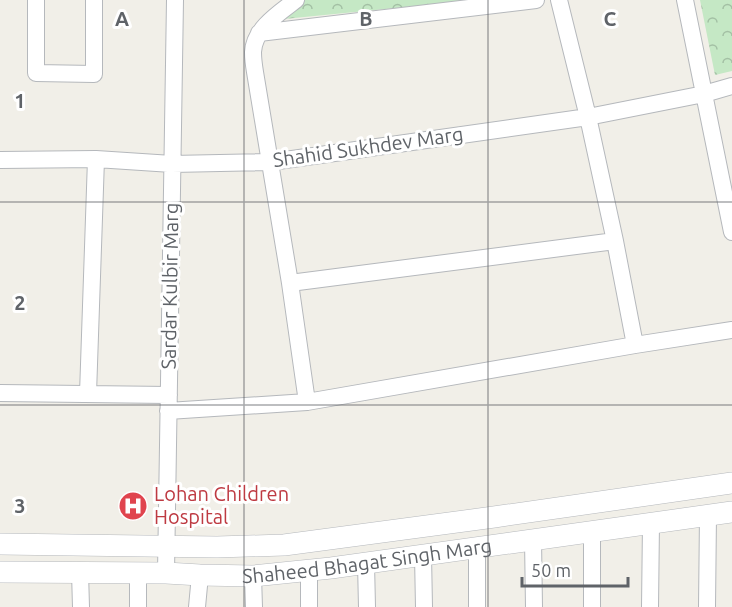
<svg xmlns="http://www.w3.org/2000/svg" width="732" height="607" font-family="Ubuntu,sans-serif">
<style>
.park{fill:url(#park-crowns)}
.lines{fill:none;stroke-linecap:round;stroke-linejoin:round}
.minor-casing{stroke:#b5b8bc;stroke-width:18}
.tertiary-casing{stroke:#b5b8bc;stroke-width:22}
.minor{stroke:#fff;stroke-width:16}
.tertiary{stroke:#fff;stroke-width:21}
.grid{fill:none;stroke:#5f6368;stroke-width:1.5;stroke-opacity:0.55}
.labels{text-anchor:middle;stroke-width:6;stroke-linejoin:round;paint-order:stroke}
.street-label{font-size:20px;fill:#5f6368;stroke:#fff}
.health-label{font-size:20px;fill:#be3a42;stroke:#fff;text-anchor:start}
.grid-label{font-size:20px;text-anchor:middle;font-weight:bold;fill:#5f6368;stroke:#fff;stroke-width:6;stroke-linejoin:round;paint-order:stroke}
</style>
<defs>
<pattern id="park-crowns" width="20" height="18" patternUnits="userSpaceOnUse" patternTransform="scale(1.5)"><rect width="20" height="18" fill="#c5e8c5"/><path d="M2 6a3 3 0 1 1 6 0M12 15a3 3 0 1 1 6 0" fill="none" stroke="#a3c0a4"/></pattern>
</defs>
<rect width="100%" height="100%" fill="#f1efe8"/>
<!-- park -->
<path class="park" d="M296,0H477L284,19Z
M700,0H732V71L715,75Z"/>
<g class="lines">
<!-- minor casing -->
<g class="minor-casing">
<path id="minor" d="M36,0V73L94,74V0
M296,0C279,13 254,29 253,52C253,59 254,66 255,72L290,283L307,402
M559,0L588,117L615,241L635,345
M685,0L732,232
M259,33L536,0
M0,160L96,159L172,164L271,162L588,117L704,94L732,86
M290,283L615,241
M0,393L169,395
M88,394L96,159
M168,411L307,402L635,345L732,330
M533,539L534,607
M423,555L424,607
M366,563L367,607
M80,572L81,607
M138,573V607
M166,573L175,0
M253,576L254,607
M197,607L200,575
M309,607V570
M477,607V547
M592,607V531
M650,607L651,523
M707,607L708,515"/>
</g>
<!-- tertiary casing -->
<g class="tertiary-casing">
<g id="tertiary">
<path d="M0,544L217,547L284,545L494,517L732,483"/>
<path id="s1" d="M0,572L166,573L200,575L253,576L331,568L732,512"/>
</g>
</g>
<!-- minor -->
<use href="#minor" class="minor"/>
<!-- tertiary -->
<use href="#tertiary" class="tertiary"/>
</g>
<!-- grid -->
<path class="grid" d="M244,0V607M488,0V607M0,202H732M0,405H732"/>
<!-- icons -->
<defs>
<g id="hospital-disc" transform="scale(1.5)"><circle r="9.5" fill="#e0444e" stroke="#fff"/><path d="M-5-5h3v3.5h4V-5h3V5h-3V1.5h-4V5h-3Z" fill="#fff"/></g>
</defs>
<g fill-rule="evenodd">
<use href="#hospital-disc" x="133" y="506"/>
</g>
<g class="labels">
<!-- street labels -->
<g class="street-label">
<text transform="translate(368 147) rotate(-8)" y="7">Shahid Sukhdev Marg</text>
<text transform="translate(170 286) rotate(-89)" y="7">Sardar Kulbir Marg</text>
<text dy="7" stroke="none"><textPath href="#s1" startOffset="368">Shaheed Bhagat Singh Marg</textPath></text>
</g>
<!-- health labels -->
<g class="health-label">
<text x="154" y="501">Lohan Children<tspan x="154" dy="23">Hospital</tspan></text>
</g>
</g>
<g class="grid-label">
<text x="122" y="26">A</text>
<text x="366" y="26">B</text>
<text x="610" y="26">C</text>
<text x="20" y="108">1</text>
<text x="20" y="310">2</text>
<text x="20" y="513">3</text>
</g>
<!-- scale -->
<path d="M522 577v9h106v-9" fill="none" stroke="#5f6368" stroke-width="3"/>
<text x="531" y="577" font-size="18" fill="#5f6368" stroke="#ffffff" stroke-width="4.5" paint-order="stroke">50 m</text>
</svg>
